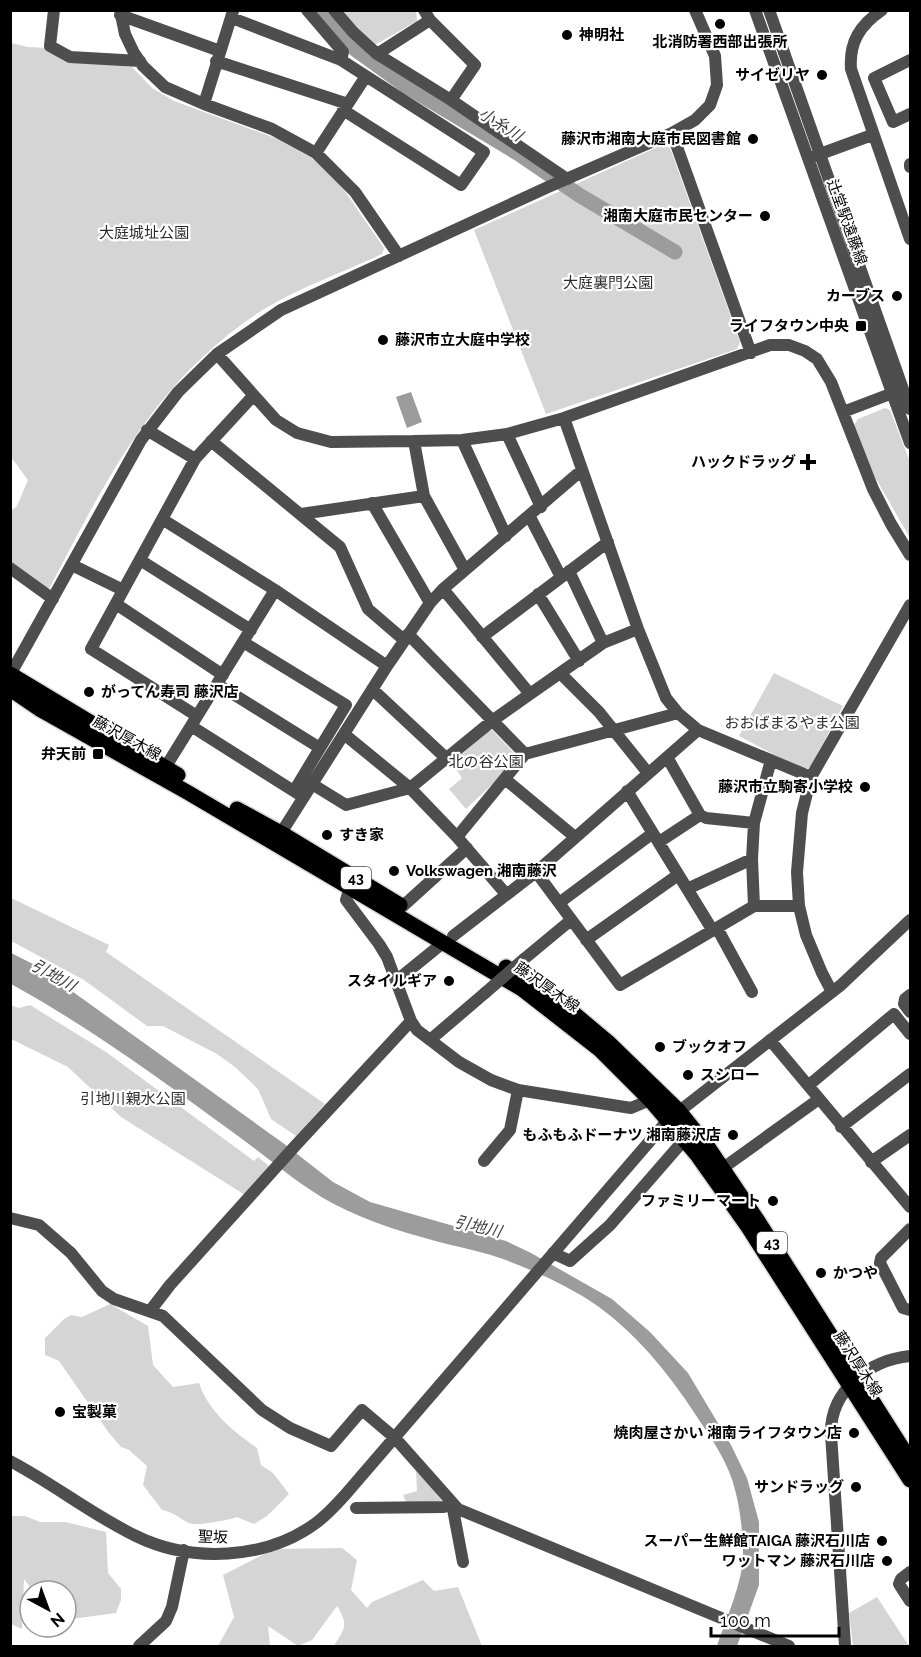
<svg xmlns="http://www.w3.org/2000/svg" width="921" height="1657" font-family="Raleway,'Noto Sans JP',sans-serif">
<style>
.green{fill:#d5d5d5}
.water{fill:#9c9c9c}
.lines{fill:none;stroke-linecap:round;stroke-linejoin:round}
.river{stroke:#9c9c9c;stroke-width:15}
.major-casing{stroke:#dbdbdb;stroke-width:18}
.minor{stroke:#4e4e4e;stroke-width:12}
.major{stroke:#000;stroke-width:15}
.minor-bridge{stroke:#4e4e4e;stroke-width:12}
.poi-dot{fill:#000;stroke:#fff;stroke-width:2}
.labels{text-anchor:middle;stroke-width:4.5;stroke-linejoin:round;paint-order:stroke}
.shield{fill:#fff;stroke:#4c4c4c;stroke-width:1.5}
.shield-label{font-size:14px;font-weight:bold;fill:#000}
.poi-label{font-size:15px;font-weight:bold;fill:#000;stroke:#fff;text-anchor:end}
.street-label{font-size:15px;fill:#000;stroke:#fff}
.park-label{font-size:15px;fill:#2c2c2c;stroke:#fff}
.water-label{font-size:16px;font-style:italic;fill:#3d3d3d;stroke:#fff}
</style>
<rect width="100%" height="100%" fill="#fff"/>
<!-- green -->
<path class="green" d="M337,11H416L417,21L373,46Z
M11,43L28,47L48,48L68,60L132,67L152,88L174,101L278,139L315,160L342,187L384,248L382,254C340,274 294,289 255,315C152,385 105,482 49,589L11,565V511L17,506L28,480L11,457Z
M662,145L670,148L740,342L737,349L546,414L474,230Z
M885,408L890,410L910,462V538L875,477L854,425L858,419Z
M774,673L843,706L810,767L803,770L739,736Z
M492,730L516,755L502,775L466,809L449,789L462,778L452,763L487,731Z
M11,898L109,945L106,952L325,1104L296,1136L271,1119L258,1089L235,1067L217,1054L163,1026H147L84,980L11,941Z
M10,1005L19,1008L30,1005L106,1052L254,1161L258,1157L270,1167L245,1195L121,1117L68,1067L11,1039Z
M110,1304L148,1326L153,1365L173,1387L199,1383C208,1411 234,1432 257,1448L261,1465L273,1473L289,1494L267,1516L254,1524L237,1517C231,1520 199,1525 193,1524C184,1523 176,1512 162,1510L143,1485L147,1466L129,1450L121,1447L109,1433L59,1361L45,1355V1338L64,1319L71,1315L82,1317Z
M416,1471L429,1484L442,1501L406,1502L403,1495L417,1491Z
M10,1516H25L40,1522H65L106,1532L108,1573L121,1589V1600L116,1613L72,1619L66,1616V1591H33L24,1579L22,1629L11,1624Z
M342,1548L357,1560L351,1590L367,1608L372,1602L423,1580L434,1591L458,1587L482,1646H334C345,1627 349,1626 337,1606L312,1640L298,1646L268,1626L270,1646H218L234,1617L223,1575L274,1549Z
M877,1597L909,1646H853L849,1613Z"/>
<!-- water -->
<path class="water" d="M411,392L422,422L407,428L396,397Z
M11,953L37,966L283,1143L333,1182L370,1202L506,1241L531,1253L612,1299L650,1332L688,1373L731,1445L747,1478L759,1522V1585L737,1646H717C726,1619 743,1582 743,1554C743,1530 739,1497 730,1474C723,1456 712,1439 701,1423C673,1379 641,1338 599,1307C571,1287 535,1271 503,1259C486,1253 468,1249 451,1245C412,1235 370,1223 334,1204C300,1186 270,1159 238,1136C164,1082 91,1028 11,984Z"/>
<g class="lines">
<!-- river -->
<path class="river" d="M320,10L356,50L406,86L519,154L579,195L675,252"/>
<!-- major casing -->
<g class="major-casing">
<path id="major" d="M10,674L178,775
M10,689L41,710L187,792L522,989L599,1049L650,1100L697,1155L748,1227L910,1480
M237,809L281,833L400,905
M506,967L558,1000L608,1042L679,1111L708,1147L758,1221L910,1460"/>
</g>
<!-- minor -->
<path class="minor" d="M54,10L50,46L70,57L140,61
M120,10L125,34L134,53L143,66L165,87L204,104L272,129L316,153L355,192L399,256
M307,10L343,52L341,60L484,152L461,185L343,110
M334,10L353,32L377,54L451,100L567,179
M424,10L430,20L475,65L451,100
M755,10L910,443
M769,10L910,409
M882,10C860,25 849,42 851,69L910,239
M120,15L220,51
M232,18L341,60
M377,54L430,20
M910,60L874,78L893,122L910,114
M216,61L348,104
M204,104L233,11
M672,133L751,353
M316,153L366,76
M812,157L872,135
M910,164V167
M217,354L276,420L297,433L331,442L414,441L462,440L507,434L564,418L770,345H789L805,351L817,359L831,382L873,489L891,524L910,555
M843,412L898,391
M564,418L638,629L666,698L678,713L698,730L811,777
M147,430L195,459
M507,434L541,507
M462,440L506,536
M211,441L340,547L368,609L404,640
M414,441L424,496L465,570
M372,503L430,603
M301,514L424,496
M530,517L561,577
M162,519L275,590L387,666
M140,560L251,630
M72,565L123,590
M10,568L53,599
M569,571L603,643
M443,589L530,694
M538,594L579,661
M116,604L223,675
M408,634L525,754
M482,637L608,542
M243,642L346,705L294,791
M561,674L599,712L648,773
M10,675L141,440L178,392L217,354L281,310L548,187L672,133L695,120L710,105L717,85L715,56L695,10
M217,684L320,748
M372,689L447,759
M197,716L91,649L195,459L253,396
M191,726L300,795
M344,734L410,788L457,837L506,894
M667,757L700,815L706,818L754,823
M165,768L275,590
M505,779L575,837
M312,784L346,805L410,788L492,721L530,694L603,643L638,629
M627,791L713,931
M281,833L387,666L430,603L443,589L582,470
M457,837L525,754L678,713
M659,842L700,815
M536,872L620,985L754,906H799
M352,881L346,900L379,944L387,957L411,1021L417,1030L459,1062L491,1080L518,1090L631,1108L650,1100
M687,889L752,859
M559,903L653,833
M403,906L467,848
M754,906L752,859L754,823L771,760
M717,928L752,992
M453,936L536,872L698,730
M586,940L678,875
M524,959L571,920
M396,981L444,942
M832,992L822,973L806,935L799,906L797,872L802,813L811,777L910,605
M910,995L905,999L904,1004L910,1012
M430,1040L485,993
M770,1040L910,1207
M809,1085L894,1014L910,1034
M841,1127L910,1074
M484,1161L510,1130L518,1090
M871,1162L910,1135
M723,1168L819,1099
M10,1218L39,1225L71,1253L102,1291L114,1299L163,1316L262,1410L290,1428L331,1446L362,1410L395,1438L458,1509L789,1646
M910,1229L881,1258L880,1263L903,1308L910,1310
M553,1253L570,1261L610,1225L684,1140
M150,1311L170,1285L296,1145L411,1021
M10,1461C54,1484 92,1515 136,1536C191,1563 266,1560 316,1523C327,1515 336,1505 345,1495L668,1120L841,985L910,920
M356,1508L444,1507L452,1504L463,1562
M910,1572L901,1579L899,1584L910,1601
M139,1646L166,1621L172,1607L184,1550
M845,1646L831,1434C830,1391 869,1360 910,1356"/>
<!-- major -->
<use href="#major" class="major"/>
<!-- minor-bridge -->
<path class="minor-bridge" d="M485,993L524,959"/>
</g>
<!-- markers -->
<g class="poi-dot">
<circle cx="720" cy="24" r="6"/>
<circle cx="567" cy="35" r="6"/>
<circle cx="822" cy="75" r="6"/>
<circle cx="753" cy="139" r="6"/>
<circle cx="765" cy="216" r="6"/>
<circle cx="897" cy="296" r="6"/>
<rect x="855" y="320" width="12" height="12" rx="3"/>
<circle cx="383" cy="340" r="6"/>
<path d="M805 453h6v6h6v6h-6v6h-6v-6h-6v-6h6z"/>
<circle cx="89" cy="692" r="6"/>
<rect x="92" y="748" width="12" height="12" rx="3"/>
<circle cx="865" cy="787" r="6"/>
<circle cx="327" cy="835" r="6"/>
<circle cx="394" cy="871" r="6"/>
<circle cx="449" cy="981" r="6"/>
<circle cx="660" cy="1047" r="6"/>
<circle cx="688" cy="1075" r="6"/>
<circle cx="733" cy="1135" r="6"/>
<circle cx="773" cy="1201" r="6"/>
<circle cx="821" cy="1273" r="6"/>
<circle cx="60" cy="1412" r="6"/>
<circle cx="854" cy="1433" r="6"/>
<circle cx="856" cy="1487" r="6"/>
<circle cx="882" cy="1541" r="6"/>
<circle cx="887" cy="1561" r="6"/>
</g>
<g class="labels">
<!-- shield labels -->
<g class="shield">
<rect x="341" y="867" width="30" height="22" rx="4.5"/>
<rect x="757" y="1232" width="30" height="22" rx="4.5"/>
</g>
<g class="shield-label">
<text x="356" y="883">43</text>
<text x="772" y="1248">43</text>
</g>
<!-- poi labels -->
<g class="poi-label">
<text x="579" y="40" text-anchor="start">神明社</text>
<text x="720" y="47" text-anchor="middle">北消防署西部出張所</text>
<text x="810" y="80">サイゼリヤ</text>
<text x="741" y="144">藤沢市湘南大庭市民図書館</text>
<text x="753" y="221">湘南大庭市民センター</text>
<text x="885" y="301">カーブス</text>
<text x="849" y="331">ライフタウン中央</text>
<text x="395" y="345" text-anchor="start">藤沢市立大庭中学校</text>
<text x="796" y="467">ハックドラッグ</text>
<text x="101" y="697" text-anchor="start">がってん寿司 藤沢店</text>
<text x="86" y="759">弁天前</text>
<text x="853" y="792">藤沢市立駒寄小学校</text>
<text x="339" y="840" text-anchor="start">すき家</text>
<text x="406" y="876" text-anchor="start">Volkswagen 湘南藤沢</text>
<text x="437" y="986">スタイルギア</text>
<text x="672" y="1052" text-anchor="start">ブックオフ</text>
<text x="700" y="1080" text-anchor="start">スシロー</text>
<text x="721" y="1140">もふもふドーナツ 湘南藤沢店</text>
<text x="761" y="1206">ファミリーマート</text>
<text x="833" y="1278" text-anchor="start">かつや</text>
<text x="72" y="1417" text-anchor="start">宝製菓</text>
<text x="842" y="1438">焼肉屋さかい 湘南ライフタウン店</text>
<text x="844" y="1492">サンドラッグ</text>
<text x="870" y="1546">スーパー生鮮館TAIGA 藤沢石川店</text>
<text x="875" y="1566">ワットマン 藤沢石川店</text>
</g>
<!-- street labels -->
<g class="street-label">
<text transform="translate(847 222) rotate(70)" y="5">辻堂駅遠藤線</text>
<text transform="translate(127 738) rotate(29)" y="5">藤沢厚木線</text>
<text transform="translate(547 987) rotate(35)" y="5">藤沢厚木線</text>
<text transform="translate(858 1364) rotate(57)" y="5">藤沢厚木線</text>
<text transform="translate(213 1537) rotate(2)" y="5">聖坂</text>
</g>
<!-- park labels -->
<g class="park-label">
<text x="144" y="238">大庭城址公園</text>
<text x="608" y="288">大庭裏門公園</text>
<text x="792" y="728">おおばまるやま公園</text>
<text x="486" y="767">北の谷公園</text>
<text x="133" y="1104">引地川親水公園</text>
</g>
<!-- water labels -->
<g class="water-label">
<text transform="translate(501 124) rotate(32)" y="6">小糸川</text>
<text transform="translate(54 975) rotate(29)" y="6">引地川</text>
<text transform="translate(478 1226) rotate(13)" y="6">引地川</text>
</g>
</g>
<!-- border -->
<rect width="921" height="1657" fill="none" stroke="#000000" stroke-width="24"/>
<!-- north arrow -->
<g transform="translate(48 1609) rotate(139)"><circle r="28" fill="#ffffff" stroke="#999999" stroke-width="1.5"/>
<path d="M0-4.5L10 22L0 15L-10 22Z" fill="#000000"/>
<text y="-9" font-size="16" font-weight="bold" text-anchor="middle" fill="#000000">N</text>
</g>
<!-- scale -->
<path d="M711 1627v9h128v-9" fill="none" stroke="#000000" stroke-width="3"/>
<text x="720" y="1627" font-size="18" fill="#000000" stroke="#ffffff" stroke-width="4.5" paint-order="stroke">100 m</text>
</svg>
